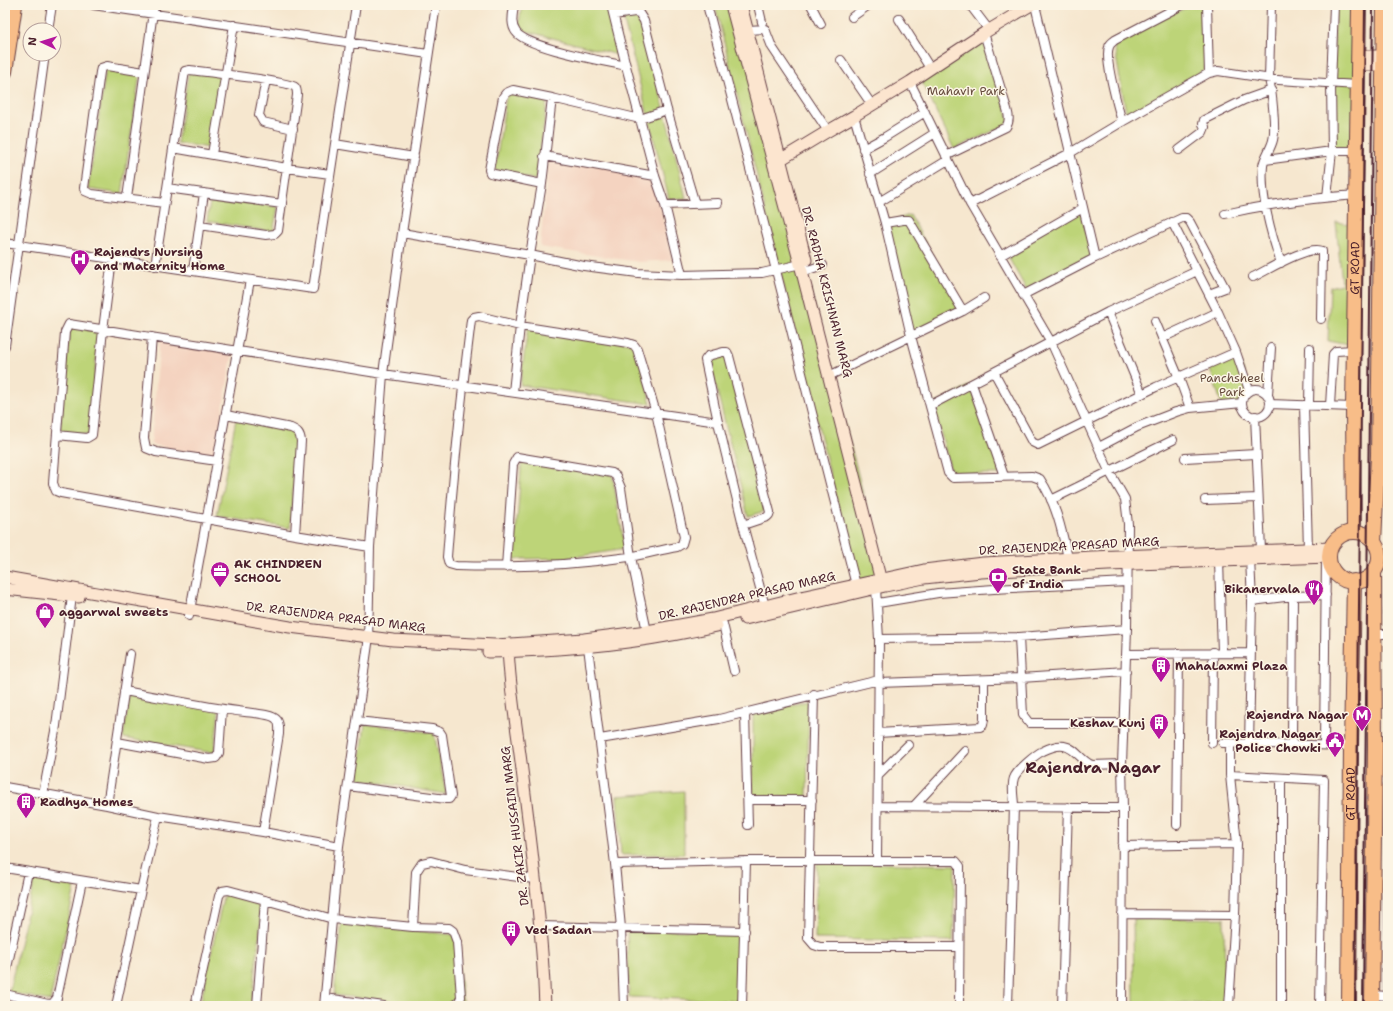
<svg xmlns="http://www.w3.org/2000/svg" width="1393" height="1011" font-family="'Shantell Sans',sans-serif">
<style>
.built{fill:#f4d3c0}
.industrial{fill:#d0c0bc}
.green{fill:#bdd478;stroke:#847a52}
.lines{fill:none;stroke-linecap:round;stroke-linejoin:round}
.street-casing{stroke:#643d44;stroke-width:10}
.secondary-casing{stroke:#643d44;stroke-width:13}
.highway-casing{stroke:#643d44;stroke-width:16}
.street{stroke:#fff;stroke-width:8}
.secondary{stroke:#fce5cf;stroke-width:11}
.highway{stroke:#f8bd88;stroke-width:14}
.rail{stroke:#4a1f2b;stroke-width:2}
.labels{text-anchor:middle;stroke-width:3;stroke-linejoin:round;paint-order:stroke}
.park-label{font-size:12px;fill:#674c3e;stroke:#fcf5e5}
.poi-label{font-size:12px;font-weight:bold;fill:#4a1f2b;stroke:#fcf5e5;text-anchor:start}
.street-label{font-size:12px;fill:#4a1f2b;stroke:#fcf5e5}
.district-label{font-size:16px;font-weight:bold;fill:#4a1f2b;stroke:#fcf5e5}
</style>
<rect width="100%" height="100%" fill="#fcf5e5"/>
<filter id="ink" filterUnits="userSpaceOnUse"><feTurbulence type="fractalNoise" baseFrequency=".025" numOctaves="2"/><feDisplacementMap in="SourceGraphic" scale="8" xChannelSelector="R" yChannelSelector="G"/><feConvolveMatrix kernelMatrix="1 2 1 2 8 2 1 2 1" color-interpolation-filters="sRGB"/></filter>
<filter id="wash" filterUnits="userSpaceOnUse"><feTurbulence type="fractalNoise" baseFrequency=".012" numOctaves="4" result="noise"/><feDisplacementMap in="SourceGraphic" scale="16" xChannelSelector="R" yChannelSelector="G"/><feGaussianBlur stdDeviation="0.9" result="paint"/><feColorMatrix in="noise" values="0 0 0 0 0 0 0 0 0 0 0 0 0 0 0 0 0 1.4 0 .05"/><feComposite in="paint" operator="in"/></filter>
<g filter="url(#wash)">
<rect width="100%" height="100%" fill="#f6e7cf"/>
<!-- built -->
<path class="built" d="M549,156L653,176L672,260L639,262L540,247Z
M160,339L233,352L214,458L151,444Z"/>
<!-- industrial -->
<path class="industrial" d="M1388,477V1006H1381Z"/>
<!-- green -->
<path class="green" d="M522,5H609L622,56L518,29Z
M715,5H736L884,574L856,580Z
M1193,5H1207L1205,70L1127,118L1113,39Z
M1335,5H1359L1357,149L1332,151Z
M640,11L686,198L669,199L622,13Z
M988,39L1010,123L954,149L919,76Z
M106,68L140,73L122,194L88,189Z
M189,70L221,75L210,148L177,143Z
M507,92L547,102L536,180L495,170Z
M211,196L278,207L273,232L207,221Z
M1080,209L1092,257L1027,291L1005,251Z
M910,215L963,311L911,336L885,223Z
M1336,222L1355,225L1353,346L1328,341L1330,287L1342,284Z
M70,322L99,328L89,435L60,432Z
M528,327L636,344L651,404L520,385Z
M1236,353L1250,387L1245,404L1222,405L1209,366Z
M726,354L765,511L748,516L709,358Z
M970,385L1003,474H952L933,405Z
M236,419L298,430L290,528L217,516Z
M522,457L612,473L625,549L567,558L514,559Z
M130,695L219,710L214,753L123,738Z
M809,701L807,796L753,797V711Z
M365,724L434,733L446,794L358,779Z
M684,791V854L621,855L617,796Z
M817,862L955,865L953,941L815,939Z
M36,874L76,883L50,1001L9,992Z
M224,893L263,900L252,1006H200Z
M1224,918L1225,1003L1134,1004L1133,919Z
M342,922L455,935L463,1006H432L334,995Z
M627,929L738,932V1001L629,997Z"/>
</g>
<g filter="url(#ink)">
<g class="lines">
<!-- street casing -->
<g class="street-casing">
<path id="street" d="M93,5L428,54
M514,5C513,14 510,24 516,32C527,48 604,61 626,66
M611,5L626,66L655,176L665,205L682,275
M707,5C759,198 806,392 856,585
M758,5L762,22
M811,5L821,24
M970,5L989,30
M1035,5L1095,258
M1207,5L1209,73
M1271,5L1269,79C1272,92 1276,128 1273,140C1271,149 1264,157 1263,166C1260,197 1271,234 1281,263
M614,15L635,12L639,13L644,21L667,110L695,204
M852,17L869,5
M899,19L930,68
M48,30L52,5
M748,30L765,29L772,47L828,131
M841,60L872,105
M144,72L107,66L101,68L100,72L84,188L85,191L92,194L164,203
M266,80L259,115L263,122L293,129
M910,82L970,204L1051,342L1109,471L1125,499L1128,524L1127,629L1122,764L1123,808L1122,1006
M854,116L885,223L911,336L948,473L953,478L1032,476L1040,479C1056,503 1062,531 1068,558
M1122,122C1118,107 1104,59 1109,47C1110,43 1113,42 1115,40L1182,5
M335,144L414,157
M173,148L287,168L330,174
M863,149L885,137L925,112
M1179,150L1203,132L1205,127L1203,124L1204,120L1244,100L1272,90
M212,154L234,25
M544,156L655,176
M946,156L1006,127C1010,121 1009,116 1007,109L984,33
M1265,160L1332,151H1357
M870,174L935,133
M542,184L494,174L490,173L489,170L503,97L506,93L513,90L552,98L640,119L667,110
M167,188L282,204
M1327,197L1332,151L1331,84L1334,5
M127,198L154,5
M879,202L948,160
M970,204L1070,153L1120,123L1209,73L1218,71L1279,80L1357,85
M665,205L718,203
M1225,214C1268,204 1312,198 1357,195
M1172,222L1218,312L1236,352L1249,390
M885,223L903,220H909L910,222L963,311
M402,233L530,255L584,266L638,273L682,275L762,273L805,263
M5,243L313,289L356,5
M1000,256L1083,208
M155,266L185,71L190,70C205,72 288,81 295,87C297,89 297,92 297,95L278,231L275,234L266,235L200,225
M808,270L823,265
M193,271L204,193
M1253,277C1266,271 1309,244 1322,251V255L1321,319
M1023,295L1095,258L1182,218H1186L1190,222L1225,288L1209,294
M1108,312L1142,394
M479,316L520,326L628,343L634,345L637,349L656,413L684,537L682,544L677,547C661,550 645,554 629,557C572,565 514,568 456,566L449,564L447,557C453,477 461,399 471,320L474,317Z
M1155,321L1179,378L1190,408
M152,337L144,438L146,448L156,452L217,461
M1162,338L1218,312
M5,346L45,54
M994,372L1032,442L1038,445L1156,387L1236,352
M833,374L963,311L984,298
M972,384L1004,476
M1242 403a14 14 0 1 1 28 0a14 14 0 1 1-28 0Z
M513,392L520,326L530,255L542,184L552,98
M1268,395L1271,348
M1270,404L1353,407
M931,405L1108,312L1197,271
M1304,405L1308,549
M1309,405L1310,348
M1330,406L1333,354L1336,351L1354,350
M226,415L291,428C298,431 300,433 301,441L295,535
M1255,416L1261,550
M57,435L87,438L92,435L103,330L112,259
M1099,447L1137,427L1176,412L1190,408L1242,403
M1378,455L1388,456
M1185,458L1256,454
M1051,500L1173,440
M1205,500L1258,498
M743,525L767,517L769,515L770,512L729,356L727,352H723L708,356L705,360L706,365L718,422L743,525L766,610
M370,547L295,535L61,493L56,491L53,483L65,332L69,324L383,374L718,422
M1219,561L1222,652
M506,567L513,464L517,457L612,473L616,476L621,488L631,557L648,636
M876,588L879,639L877,861
M1252,601L1293,596
M878,603L938,593L994,589L1127,582
M189,616L250,280
M723,624L734,671
M1375,634H1388
M1019,637L1023,715L1029,723H1124
M879,639L1019,637L1127,629
M588,647L615,864L621,928L624,1006
M1126,654L1250,653
M879,683L1021,678L1126,671
M124,691C164,698 204,707 245,712C251,713 273,714 277,720C280,724 279,730 279,734L263,832
M814,694L808,938L814,945L820,947H959
M745,713L748,825
M878,733L980,727L983,725L984,719V680
M600,739L719,719L879,680
M117,742L209,759L216,758L219,753L222,709
M1212,743L1213,652
M1223,743L1351,746
M1249,744L1252,601L1250,559
M1292,744L1293,596L1326,595
M1324,745L1326,556
M878,775L908,745
M1230,775L1324,780L1320,1006
M348,786L446,799H449L451,796L442,735L440,732L432,729L357,721
M5,787L107,805L158,816L263,832L339,846
M43,794L56,726L72,596
M748,800H812
M107,805L130,654
M878,806L1123,808
M914,806L965,751
M1177,825L1179,653
M1122,846L1237,844
M615,864L746,861H956L960,866L959,1006
M5,868L141,890
M1122,914L1235,915
M540,926L745,931
M413,927L416,872L422,863L431,861L465,870L534,879
M5,977L28,872
M5,994L48,1004L53,1003L57,998L82,881
M1372,995L1388,996
M325,998L384,1006
M116,1006L141,890L158,816
M195,1006L219,896L222,891L228,890L265,900L333,919L413,927L449,928L453,931L457,942L461,997L459,1002L454,1006
M257,1006L265,900
M324,1006L339,846L368,644L370,547L383,374L402,233L436,5
M742,1006L746,861
M1008,1006L1014,806C1014,798 1011,786 1014,778C1016,771 1036,754 1043,751C1049,748 1058,745 1064,746C1076,748 1081,761 1092,765L1122,764
M1062,1006L1068,807
M1229,1006L1235,915L1237,844L1230,775V743
M1281,1006V778"/>
</g>
<!-- secondary casing -->
<g class="secondary-casing">
<path id="secondary" d="M731,5L800,264L882,585
M741,5L806,260
M1358,56H1388
M1358,65H1388
M775,163L828,131L854,116L910,82L984,33L1031,5
M5,577L290,627L393,640L495,645L584,639L647,631L713,619L805,596L924,570L983,563L1092,557L1331,548
M5,589L79,597
M745,619L885,586L924,578L981,572L1108,565L1329,557
M508,645C509,684 516,723 521,762C531,843 542,924 545,1006
M488,652C507,652 525,651 543,650C602,647 660,639 717,626"/>
</g>
<!-- highway casing -->
<g class="highway-casing">
<g id="highway">
<path d="M5,72L15,5"/>
<path id="s1" d="M1354,532L1353,407L1359,5"/>
<circle cx="1354" cy="557" r="25"/>
<path d="M1374,543L1378,455L1384,5"/>
<path id="s2" d="M1349,1006L1351,746L1354,581"/>
<path d="M1372,1006L1375,746L1374,570"/>
</g>
</g>
<!-- street -->
<use href="#street" class="street"/>
<!-- secondary -->
<use href="#secondary" class="secondary"/>
<!-- highway -->
<use href="#highway" class="highway"/>
<!-- rail -->
<path class="rail" d="M1355,1006L1365,5
M1363,1006L1373,5"/>
</g>
</g>
<!-- icons -->
<defs>
<g id="hospital-pin" transform="scale(1)"><path d="M0 17L-7.5 6A9.5 9.5 0 1 1 7.5 6Z" fill="#b5179e" stroke="#fcf5e5"/><path d="M-5-5h3v3.5h4V-5h3V5h-3V1.5h-4V5h-3Z" fill="#fff"/></g>
<g id="office-pin" transform="scale(1)"><path d="M0 17L-7.5 6A9.5 9.5 0 1 1 7.5 6Z" fill="#b5179e" stroke="#fcf5e5"/><path d="M-6-3h4V-5.5h4V-3h4V5H-6ZM-1-4.5V-3h2v-1.5ZM-6 0V1H6V0Z" fill="#fff"/></g>
<g id="bank-pin" transform="scale(1)"><path d="M0 17L-7.5 6A9.5 9.5 0 1 1 7.5 6Z" fill="#b5179e" stroke="#fcf5e5"/><path d="M-6-4H6V4H-6ZM0-2.3a2.3 2.3 0 1 0 0 4.6a2.3 2.3 0 1 0 0-4.6Z" fill="#fff"/></g>
<g id="restaurant-pin" transform="scale(1)"><path d="M0 17L-7.5 6A9.5 9.5 0 1 1 7.5 6Z" fill="#b5179e" stroke="#fcf5e5"/><path d="M-5-6h1v4h1v-4h1v4h1v-4h1v5L-1.5 .5V6h-2V.5L-5-1ZM5-6V6H3V1.5H1.5Q1.5-4 5-6Z" fill="#fff"/></g>
<g id="shop-pin" transform="scale(1)"><path d="M0 17L-7.5 6A9.5 9.5 0 1 1 7.5 6Z" fill="#b5179e" stroke="#fcf5e5"/><path d="M-5-2.5h2.3a2.7 3.5 0 0 1 5.4 0H5L5.5 6h-11ZM-1.5-2.5h3a1.5 2.3 0 0 0-3 0Z" fill="#fff"/></g>
<g id="building-pin" transform="scale(1)"><path d="M0 17L-7.5 6A9.5 9.5 0 1 1 7.5 6Z" fill="#b5179e" stroke="#fcf5e5"/><path d="M-4-6H4V6H1V3H-1V6H-4ZM-2.5-4.3h1.7v1.8h-1.7ZM.8-4.3h1.7v1.8H.8ZM-2.5-1h1.7V.8h-1.7ZM.8-1h1.7V.8H.8Z" fill="#fff"/></g>
<g id="metro-pin" transform="scale(1)"><path d="M0 17L-7.5 6A9.5 9.5 0 1 1 7.5 6Z" fill="#b5179e" stroke="#fcf5e5"/><path d="M-5.5 5V-5H-3L0 0L3-5H5.5V5H3V-.5L0 4L-3-.5V5Z" fill="#fff"/></g>
<g id="civic-pin" transform="scale(1)"><path d="M0 17L-7.5 6A9.5 9.5 0 1 1 7.5 6Z" fill="#b5179e" stroke="#fcf5e5"/><path d="M-.6-6.5H3V-4.5H.6V-3L4-1V1h2V6H-6V1h2V-1L-.6-3ZM-1.2 2.5V6h2.4V2.5Z" fill="#fff"/></g>
</defs>
<g fill-rule="evenodd">
<use href="#hospital-pin" x="80" y="259"/>
<use href="#office-pin" x="220" y="571"/>
<use href="#bank-pin" x="998" y="577"/>
<use href="#restaurant-pin" x="1314" y="589"/>
<use href="#shop-pin" x="45" y="612"/>
<use href="#building-pin" x="1161" y="666"/>
<use href="#metro-pin" x="1362" y="715"/>
<use href="#building-pin" x="1159" y="723"/>
<use href="#civic-pin" x="1335" y="741"/>
<use href="#building-pin" x="26" y="802"/>
<use href="#building-pin" x="511" y="930"/>
</g>
<g class="labels">
<!-- park labels -->
<g class="park-label">
<text x="966" y="95">Mahavir Park</text>
<text x="1232" y="382">Panchsheel<tspan x="1232" dy="14">Park</tspan></text>
</g>
<!-- poi labels -->
<g class="poi-label">
<text x="94" y="256">Rajendrs Nursing<tspan x="94" dy="14">and Maternity Home</tspan></text>
<text x="234" y="568">AK CHINDREN<tspan x="234" dy="14">SCHOOL</tspan></text>
<text x="1012" y="574">State Bank<tspan x="1012" dy="14">of India</tspan></text>
<text x="1300" y="593" text-anchor="end">Bikanervala</text>
<text x="59" y="616">aggarwal sweets</text>
<text x="1175" y="670">MahaLaxmi Plaza</text>
<text x="1348" y="719" text-anchor="end">Rajendra Nagar</text>
<text x="1145" y="727" text-anchor="end">Keshav Kunj</text>
<text x="1321" y="738" text-anchor="end">Rajendra Nagar<tspan x="1321" dy="14">Police Chowki</tspan></text>
<text x="40" y="806">Radhya Homes</text>
<text x="525" y="934">Ved Sadan</text>
</g>
<!-- street labels -->
<g class="street-label">
<text dy="4" stroke="none"><textPath href="#s1" startOffset="264">GT ROAD</textPath></text>
<text transform="translate(827 292) rotate(76)" y="4">DR. RADHA KRISHNAN MARG</text>
<text transform="translate(1069 546) rotate(-3)" y="4">DR. RAJENDRA PRASAD MARG</text>
<text transform="translate(747 596) rotate(-13)" y="4">DR. RAJENDRA PRASAD MARG</text>
<text transform="translate(336 617) rotate(7)" y="4">DR. RAJENDRA PRASAD MARG</text>
<text dy="4" stroke="none"><textPath href="#s2" startOffset="212">GT ROAD</textPath></text>
<text transform="translate(515 826) rotate(-97)" y="4">DR. ZAKIR HUSSAIN MARG</text>
</g>
<!-- district labels -->
<g class="district-label">
<text x="1093" y="773">Rajendra Nagar</text>
</g>
</g>
<!-- margin -->
<rect width="1393" height="1011" fill="none" stroke="#fcf5e5" stroke-width="20"/>
<!-- north arrow -->
<g transform="translate(42 42) rotate(274)"><circle r="19" fill="#fcf5e5" stroke="#b59f9b"/>
<path d="M0-3L7 15L0 10L-7 15Z" fill="#b5179e"/>
<text y="-6" font-size="11" font-weight="bold" text-anchor="middle" fill="#4a1f2b">N</text>
</g>
</svg>
